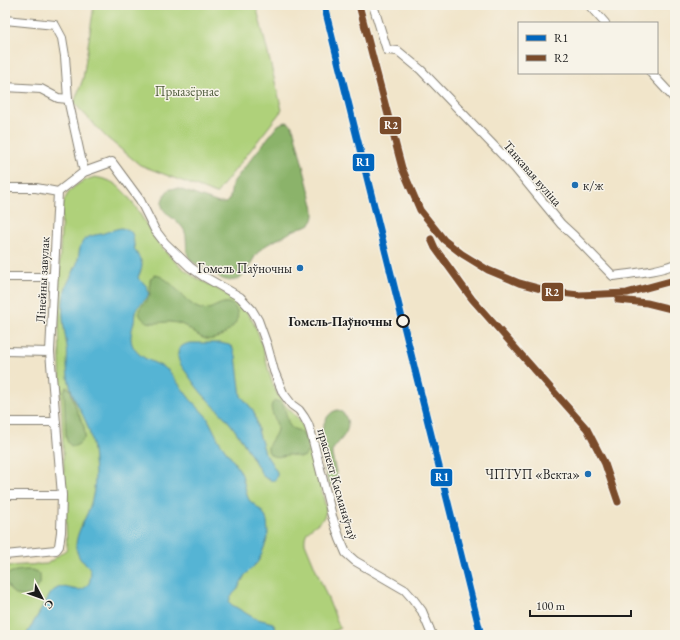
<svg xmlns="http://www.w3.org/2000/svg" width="680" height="640" font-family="'EB Garamond',serif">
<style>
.green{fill:#afd17a;stroke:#66764b}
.forest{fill:#8bb36a;stroke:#546843}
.water{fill:#55b4d4;stroke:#386878}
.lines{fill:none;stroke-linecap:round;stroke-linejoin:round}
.minor-casing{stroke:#868073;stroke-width:10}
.minor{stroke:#fff;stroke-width:8}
.rail-1-casing{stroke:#f7f3e8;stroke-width:10}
.rail-2-casing{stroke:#f7f3e8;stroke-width:10}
.rail-1{stroke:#0065bd;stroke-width:7}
.rail-2{stroke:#7a4b2a;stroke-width:7}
.poi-dot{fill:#1f6fb2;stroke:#f7f3e8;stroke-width:1.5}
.stop-dot{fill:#f7f3e8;stroke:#1c1c1c;stroke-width:2}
.labels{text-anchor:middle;stroke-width:3;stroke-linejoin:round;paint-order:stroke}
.park-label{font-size:13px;fill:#4f5b3d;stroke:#f7f3e8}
.street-label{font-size:13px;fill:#1c1c1c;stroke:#f7f3e8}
.poi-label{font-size:13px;fill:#1c1c1c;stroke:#f7f3e8;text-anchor:end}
.stop-label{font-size:13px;font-weight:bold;fill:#1c1c1c;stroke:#f7f3e8;text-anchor:end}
.line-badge{stroke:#f7f3e8;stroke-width:1.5}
.badge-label{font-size:11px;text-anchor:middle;font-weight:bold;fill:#fff}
</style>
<rect width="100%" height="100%" fill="#f7f3e8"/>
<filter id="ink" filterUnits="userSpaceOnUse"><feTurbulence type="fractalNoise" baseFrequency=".025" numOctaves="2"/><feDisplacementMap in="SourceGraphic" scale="8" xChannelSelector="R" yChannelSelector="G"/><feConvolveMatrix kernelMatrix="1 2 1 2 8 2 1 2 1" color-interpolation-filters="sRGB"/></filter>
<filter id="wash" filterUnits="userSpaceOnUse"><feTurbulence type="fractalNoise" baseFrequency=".012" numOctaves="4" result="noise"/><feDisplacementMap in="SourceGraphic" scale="16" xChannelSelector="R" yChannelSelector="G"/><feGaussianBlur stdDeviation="0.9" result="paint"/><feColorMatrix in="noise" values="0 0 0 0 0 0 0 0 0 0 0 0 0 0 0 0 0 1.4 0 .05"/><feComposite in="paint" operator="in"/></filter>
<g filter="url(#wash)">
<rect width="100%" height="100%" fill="#f1e5ca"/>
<!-- green -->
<path class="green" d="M94,5H256L282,110L216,194L140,165L106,137L74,103L83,79Z
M95,177C105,179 113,181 120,188C138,204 147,231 164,250C172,259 183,269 193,276C209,285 231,294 244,309C263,330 264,362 274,387C277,394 281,400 285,405C291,412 297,416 301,423C308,435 310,448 314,461C318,476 322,492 326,508C326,528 303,523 305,543L340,628L324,635H5V566L47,564L67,549L61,397L58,293L62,211C64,191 77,182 95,177Z"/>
<!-- forest -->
<path class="forest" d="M286,122C291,123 292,126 294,131L313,205C315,214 315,223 306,226C303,227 300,227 297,229C290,231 285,237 278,239C272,242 265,245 260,250C250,260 245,285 226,280C219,279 216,273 211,270C206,266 199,266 194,263C181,254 191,237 182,227C174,216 153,211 166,193C169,188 174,188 179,189L219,203H224L228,202C232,195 230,188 234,181L278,125L282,123Z
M155,275C172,277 185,305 201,309C213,313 226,293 236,309C243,321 226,335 216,338C211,340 206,340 201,337C194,334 189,327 181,324C177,323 173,322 169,322C160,322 147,326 141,317C140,315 139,314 139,311C140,305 149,301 150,294C152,286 146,279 155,275Z
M66,387H67L70,389L76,408L84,427L85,437C79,446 69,452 66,437L64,391Z
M275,401C287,401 285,418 290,426C293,430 297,429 301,432C305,435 309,447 307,453C306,455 305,456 303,457C298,458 295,455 291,455C284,454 276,460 270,454C263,446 276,438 277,429C278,420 265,407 275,401Z
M338,410C343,412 345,415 347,420C351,433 338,441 332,451V455L338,480C336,486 332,487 328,482L320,450C319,438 323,412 338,410Z
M31,570C53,573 31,604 15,594C11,592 9,588 7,584C1,570 21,570 31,570Z"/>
<!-- water -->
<path class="water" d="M121,228C137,230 132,239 135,250C137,255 142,260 142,265C142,270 139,274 138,278C141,282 147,284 148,290C151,299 139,303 136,310C134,314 135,318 134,322C131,334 128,342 137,352C145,361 159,363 169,371L190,399L207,417L219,441L239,469L242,475L247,495L249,500L262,511L265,516L267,521L268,533L267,540L260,558L257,563L245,575L237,590L231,596L229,602L232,605L239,609L254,618L273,623L275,626L276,629L275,635H26L51,593C53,591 54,590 56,589C66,582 80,598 89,583C91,578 92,570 88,566C86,563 83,562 81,560C78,556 76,550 76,546C76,533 85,520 89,509C95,493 96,477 94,461C93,448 91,434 86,422C82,412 75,403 72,392C69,384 67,374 67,366C67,360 68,353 67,347C64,328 60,309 65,290C67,282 72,276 75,268C79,261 78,252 81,245C82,242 84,239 87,238C91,235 96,235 101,234C108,232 114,229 121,228Z
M191,343H220L229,345L232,347L236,356L241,396L253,410L255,415L259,434L265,453L277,472C278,484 269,481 263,476C253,459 244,442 232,426C225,416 215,408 207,399C199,391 193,382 186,372C183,368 178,362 178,356C177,348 183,344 191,343Z"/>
</g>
<g filter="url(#ink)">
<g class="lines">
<!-- minor casing -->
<g class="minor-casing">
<path id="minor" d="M373,5L387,50L398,51L421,70L515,168L561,224L574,236L613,276C634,273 656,272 675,264
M589,5L605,23
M5,20L55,25L62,38L65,56L68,99L84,172L58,192L50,352L62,495L61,532L59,546L56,550L5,555
M651,73L675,99
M5,87L41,89L58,98L68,99
M84,172L112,162L140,200L155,230L165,243L190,267L203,276L240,297L252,310L258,320L267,345L274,371L283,393L292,405L299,410L304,417L308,424L311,433L332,516L340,539L346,553L355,561L405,590L413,599L422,611L432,635
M5,188H36L58,192
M5,277H54
M5,351L50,352
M5,422H56
M5,495H62"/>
</g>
<!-- minor -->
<use href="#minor" class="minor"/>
<!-- rail-1 casing -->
<g class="rail-1-casing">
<path id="rail-1" d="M324,5L481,635"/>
</g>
<!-- rail-2 casing -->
<g class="rail-2-casing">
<path id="rail-2" d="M359,5L402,168L420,210L444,240L462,254L488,270L519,283L552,292L579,295L627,293L675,280
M431,239L435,248L472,299L587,429L605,464L618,502
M618,300L647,303L675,310"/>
</g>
<!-- rail-1 -->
<use href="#rail-1" class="rail-1"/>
<!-- rail-2 -->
<use href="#rail-2" class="rail-2"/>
</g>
</g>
<!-- markers -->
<g class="poi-dot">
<circle cx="575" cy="185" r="4"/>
<circle cx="300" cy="268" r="4"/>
<circle cx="588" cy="474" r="4"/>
</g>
<circle class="stop-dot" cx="403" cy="321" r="6"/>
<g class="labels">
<!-- park labels -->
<g class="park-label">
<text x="187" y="96">Прыазёрнае</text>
</g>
<!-- street labels -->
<g class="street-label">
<text transform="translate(533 173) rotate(49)" y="5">Танкавая вуліца</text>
<text transform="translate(42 280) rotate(-87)" y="5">Лінейны завулак</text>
<text transform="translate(338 484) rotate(74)" y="5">праспект Касманаўтаў</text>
</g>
<!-- poi labels -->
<g class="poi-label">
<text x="583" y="190" text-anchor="start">к/ж</text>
<text x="292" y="273">Гомель Паўночны</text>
<text x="580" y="479">ЧПТУП «Векта»</text>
</g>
<!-- stop labels -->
<g class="stop-label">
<text x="392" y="326">Гомель-Паўночны</text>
</g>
</g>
<g class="line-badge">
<rect x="379" y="116" width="23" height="19" rx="4" fill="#7a4b2a"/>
<rect x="352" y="153" width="23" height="19" rx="4" fill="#0065bd"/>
<rect x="541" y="282" width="23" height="20" rx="4" fill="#7a4b2a"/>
<rect x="430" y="468" width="23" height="19" rx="4" fill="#0065bd"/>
</g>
<g class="badge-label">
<text x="391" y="129">R2</text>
<text x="363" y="166">R1</text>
<text x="552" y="296">R2</text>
<text x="442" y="481">R1</text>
</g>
<!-- margin -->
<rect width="680" height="640" fill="none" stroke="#f7f3e8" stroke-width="20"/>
<!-- legend -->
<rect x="518" y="22" width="140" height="52" fill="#f7f3e8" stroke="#9f9d96"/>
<rect x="526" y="35" width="20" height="6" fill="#0065bd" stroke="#9f9d96"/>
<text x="554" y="42" font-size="12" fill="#1c1c1c">R1</text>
<rect x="526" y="55" width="20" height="6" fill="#7a4b2a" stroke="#9f9d96"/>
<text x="554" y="62" font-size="12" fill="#1c1c1c">R2</text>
<!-- north arrow -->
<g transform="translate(42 598) rotate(131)" stroke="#f7f3e8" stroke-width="3" paint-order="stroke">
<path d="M0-3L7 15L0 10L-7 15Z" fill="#1c1c1c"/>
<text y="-6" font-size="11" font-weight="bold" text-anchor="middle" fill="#1c1c1c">С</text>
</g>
<!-- scale -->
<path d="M530 610v6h101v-6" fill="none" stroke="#1c1c1c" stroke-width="2"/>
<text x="536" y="610" font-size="12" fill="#1c1c1c" stroke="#f7f3e8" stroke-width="3" paint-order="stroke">100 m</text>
</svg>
